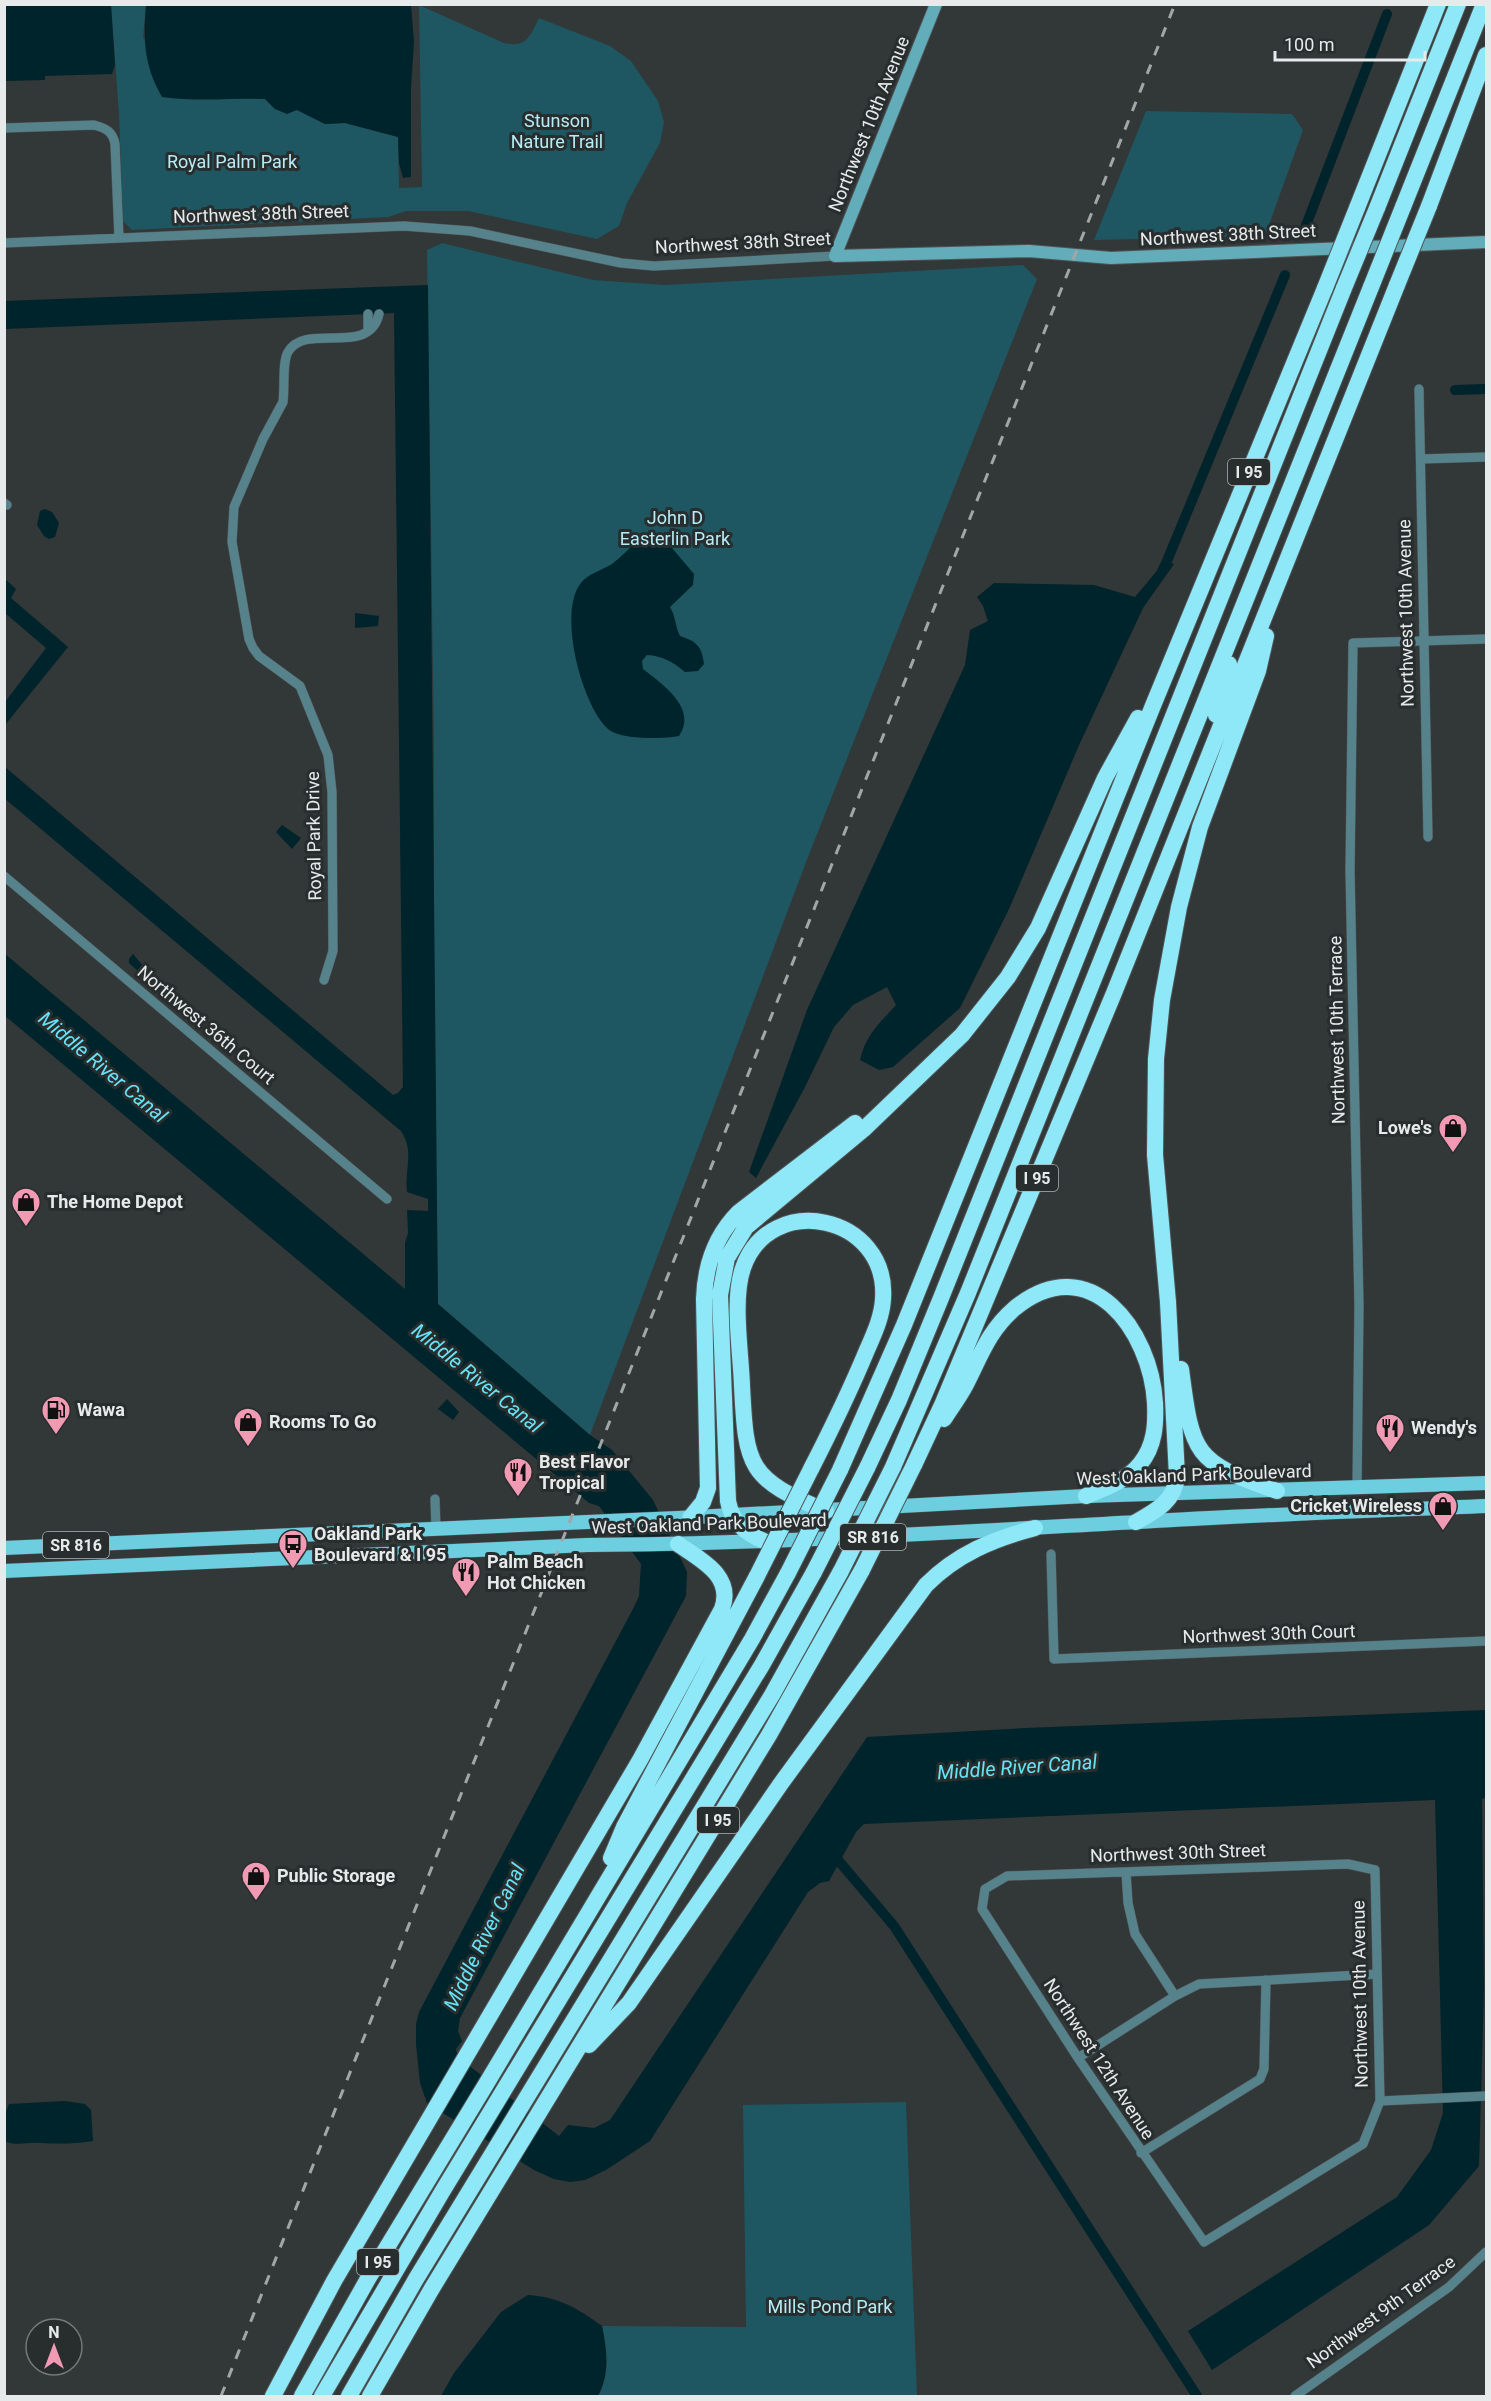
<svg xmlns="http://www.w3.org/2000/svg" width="1491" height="2401" font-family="Roboto,sans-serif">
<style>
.green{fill:#1e5761}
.water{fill:#00242b}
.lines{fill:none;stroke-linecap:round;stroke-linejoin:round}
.canal{stroke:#00242b;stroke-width:10}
.street-casing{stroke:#4f5455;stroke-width:10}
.secondary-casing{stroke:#4f5455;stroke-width:14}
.primary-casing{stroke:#4f5455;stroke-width:15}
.highway-casing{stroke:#4f5455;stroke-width:18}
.street{stroke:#56828b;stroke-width:9}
.secondary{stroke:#63adba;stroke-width:12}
.primary{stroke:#6ccedf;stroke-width:14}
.highway{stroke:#8ee8f8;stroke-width:16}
.rail{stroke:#a2a6a7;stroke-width:3;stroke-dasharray:10 10;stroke-linecap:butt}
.highway-bridge-casing{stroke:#4f5455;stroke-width:18;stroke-linecap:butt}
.highway-bridge{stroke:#8ee8f8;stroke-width:16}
.labels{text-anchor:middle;stroke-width:6;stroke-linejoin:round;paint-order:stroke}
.shield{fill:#282d2e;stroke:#aeb1b2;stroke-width:1.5}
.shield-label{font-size:16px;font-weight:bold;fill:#e7eaeb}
.park-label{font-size:18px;fill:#b6ecf6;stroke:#282d2e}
.street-label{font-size:18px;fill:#e7eaeb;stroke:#282d2e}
.poi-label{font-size:18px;font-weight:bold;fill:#e7eaeb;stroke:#282d2e;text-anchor:start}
.water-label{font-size:20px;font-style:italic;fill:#67e3f8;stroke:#282d2e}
</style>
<rect width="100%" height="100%" fill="#323738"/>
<!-- green -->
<path class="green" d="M111,5H146L143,38L230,98L265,99L275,109L297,110L325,124L345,123L398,137L399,188L422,187L419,5L504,43C527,48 530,36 539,18L610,46L631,61L658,101L664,122L660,143L627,203L619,226L597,239L468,211H406L388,217L132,230L123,221L119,114Z
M1146,111L1292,114L1303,130L1265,236L1094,240Z
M442,243L593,280L665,285L1023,265L1037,279L808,857L590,1435L438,1304L434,1093V747L427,250Z
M906,2102L917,2396H598C610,2374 607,2350 602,2326L746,2327L743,2105Z"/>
<!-- water -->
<path class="water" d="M4,5H111L115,65L112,74L45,76V80L5,81Z
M146,5H411L414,42L411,87V177L403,178L399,163L398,137L345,123L325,124L297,110L287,114L275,109L265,99C231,98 197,102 162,97C144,66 143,40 146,5Z
M428,285L438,1304L590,1435L612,1450L653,1500L687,1572L686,1596L460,2018L458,2031L462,2041L456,2049L458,2057L559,2136L568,2125L594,2128L610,2120L867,1737L1025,1728L1486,1710V1798L1482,1799L1484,1989L1479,2166L1429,2225L1212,2370L1188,2331L1397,2197L1431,2150L1443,2113L1435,1800L864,1824L856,1832L829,1881L820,1883L808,1892L650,2141L606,2170L585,2180L570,2182L554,2179L534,2170L427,2103L420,2083L416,2044V2024L419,2012L634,1607L639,1596L641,1564L599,1506L589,1503L4,1015L5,954L405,1289V1243L408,1233L407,1210L428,1211V1199L407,1192C404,1170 415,1152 401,1131L4,798L5,767L393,1095L398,1093L403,1087L394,313L5,329L4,301Z
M45,509L52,512L59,523L55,537L49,539L44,536L37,525L40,511Z
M643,536L672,548L694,574L693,585L670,607C676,617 675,626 680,636C696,641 702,646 704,664L698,671L685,672C673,662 663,656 647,655L642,661L643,669C662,684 698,708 679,736C663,739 620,740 608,729C582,706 557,612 581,583C588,574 602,570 612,564C623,556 632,545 643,536Z
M1162,560L1174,564L1143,608L1080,743L1009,909L960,1008L893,1067L879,1070L860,1060C866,1034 879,1024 896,1005L887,987L853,1005L834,1027L805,1087L756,1178L749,1172L807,1010L965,665L970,630L988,621L983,606L977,597L994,583L1094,585L1135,597L1156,572Z
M5,579L16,589L11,598L68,647L5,725V702L46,648L5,613Z
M355,613L379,616L378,626L355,628Z
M282,825L301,838L292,849L276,832Z
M133,954L144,967L140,973L129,963V959Z
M447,1399L459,1412L453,1420L438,1409Z
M65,2101L85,2104L91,2110L93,2141C74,2144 59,2144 40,2143C27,2142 19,2146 6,2142L5,2114L9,2104Z
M528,2295C559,2297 577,2308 602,2326C607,2350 610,2374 598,2396H441L454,2373L501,2312Z"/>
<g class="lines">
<!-- canal -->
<path class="canal" d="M1305,228L1387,14
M1455,390L1486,389
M1167,561L1285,275
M832,1853L894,1926L1197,2396"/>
<!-- street casing -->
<g class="street-casing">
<path id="street" d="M4,128L94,125C106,128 113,132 115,144L119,238
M4,243L404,226L470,231L621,263L654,266L835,256
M368,314V329
M1419,389L1428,837
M1421,459L1486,457
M4,503L7,505
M4,876L387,1199
M324,980L333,951L332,792L328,755L300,686L259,656L253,648L249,639L232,542L234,507L263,439L283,402C285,388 282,362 288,352C306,321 369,358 379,314
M1357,1488L1359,1306L1350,871L1353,643L1486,639
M435,1499L436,1529
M1051,1554L1054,1659L1486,1641
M1348,1864L1375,1870L1380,2101L1363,2144L1204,2242L1078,2058L982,1909L985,1889L1007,1876Z
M1126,1872L1128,1903L1135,1934L1175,1996
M1078,2058L1175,1996L1199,1984L1377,1974
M1380,2101L1486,2096
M1141,2153L1260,2079L1264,2069L1266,1980
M1295,2396L1449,2287L1486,2252"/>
</g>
<!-- secondary casing -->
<g class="secondary-casing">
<path id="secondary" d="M936,4L835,256L1029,251L1111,258L1486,242"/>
</g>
<!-- primary casing -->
<g class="primary-casing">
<path id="primary" d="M4,1548L678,1518L1086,1496L1486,1483
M4,1571L587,1545C771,1544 955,1532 1138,1522C1254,1515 1370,1511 1486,1506"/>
</g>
<!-- highway casing -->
<g class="highway-casing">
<path id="highway" d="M1429,206L1486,55
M1403,207L1484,4
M1357,208L1438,4
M1377,208L1458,4
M1216,715L1229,664
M1181,1369C1192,1455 1194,1462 1277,1491
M944,1419C950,1409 958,1399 964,1388C980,1358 987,1332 1015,1308C1090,1247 1151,1331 1155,1403C1156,1424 1155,1446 1140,1464C1126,1481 1106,1488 1086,1496
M914,1465L942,1405L1114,993L1397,285
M893,1467L968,1293L1371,287
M867,1468L899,1400L941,1298L1344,288
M811,1469C831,1430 850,1391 867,1350C874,1334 882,1317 883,1299C889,1215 770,1190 743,1268C732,1299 741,1353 742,1386C746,1467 748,1479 826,1511
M840,1470L904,1325L1152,708L1325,288
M690,1518L703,1502L708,1488L704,1299C705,1265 715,1236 739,1212L855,1123
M1136,1522C1156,1511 1175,1501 1177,1476L1168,1302L1155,1155L1156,1059L1162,1000L1179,907L1200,827L1258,671L1266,636
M764,1541C745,1533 732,1522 728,1501L720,1295L727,1258L746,1227L865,1128L962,1035L1008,977L1038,928L1105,778L1138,718
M611,1858L624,1827L757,1576
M589,2045L629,2003L782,1782L926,1585C957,1554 993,1539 1035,1528
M273,2396L334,2281L640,1760L722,1609C734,1576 701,1560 678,1544
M302,2396L369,2277L485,2086L752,1639L788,1573
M322,2396L442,2192L762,1665L814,1572
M349,2396L416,2279L772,1695L841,1571
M370,2396L431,2290L769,1735L862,1570"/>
</g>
<!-- street -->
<use href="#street" class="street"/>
<!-- secondary -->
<use href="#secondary" class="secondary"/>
<!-- primary -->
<use href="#primary" class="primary"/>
<!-- highway -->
<use href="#highway" class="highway"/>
<!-- rail -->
<path class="rail" d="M221,2396L1175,4"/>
<!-- highway-bridge casing -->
<g class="highway-bridge-casing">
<path id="highway-bridge" d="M1397,285L1429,206
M1371,287L1403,207
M1325,288L1357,208
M1344,288L1377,208
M862,1570L914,1465
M841,1571L893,1467
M814,1572L867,1468
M788,1573L840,1470
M757,1576L811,1469"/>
</g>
<!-- highway-bridge -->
<use href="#highway-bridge" class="highway-bridge"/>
</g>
<!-- icons -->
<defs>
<g id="shop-pin" transform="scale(1.5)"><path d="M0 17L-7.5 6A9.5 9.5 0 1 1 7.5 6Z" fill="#f19ab4" stroke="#282d2e"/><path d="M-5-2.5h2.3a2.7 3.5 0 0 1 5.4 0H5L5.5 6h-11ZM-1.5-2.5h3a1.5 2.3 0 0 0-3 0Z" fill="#111"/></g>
<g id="fuel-pin" transform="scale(1.5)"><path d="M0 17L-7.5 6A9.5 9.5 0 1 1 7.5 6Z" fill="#f19ab4" stroke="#282d2e"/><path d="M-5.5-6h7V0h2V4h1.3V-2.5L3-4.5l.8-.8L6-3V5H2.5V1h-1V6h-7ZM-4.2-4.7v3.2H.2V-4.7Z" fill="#111"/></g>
<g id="restaurant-pin" transform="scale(1.5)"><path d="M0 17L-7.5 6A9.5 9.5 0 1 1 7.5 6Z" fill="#f19ab4" stroke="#282d2e"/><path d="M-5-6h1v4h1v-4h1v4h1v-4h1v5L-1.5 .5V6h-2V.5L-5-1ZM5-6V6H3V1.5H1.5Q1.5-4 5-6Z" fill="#111"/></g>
<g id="bus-pin" transform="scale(1.5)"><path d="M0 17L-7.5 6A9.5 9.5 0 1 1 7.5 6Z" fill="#f19ab4" stroke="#282d2e"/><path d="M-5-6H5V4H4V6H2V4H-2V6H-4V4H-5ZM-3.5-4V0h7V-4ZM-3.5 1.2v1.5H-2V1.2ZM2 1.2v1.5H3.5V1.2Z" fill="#111"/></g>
</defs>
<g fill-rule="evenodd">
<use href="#shop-pin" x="1453" y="1128"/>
<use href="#shop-pin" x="26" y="1202"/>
<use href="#fuel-pin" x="56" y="1410"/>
<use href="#shop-pin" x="248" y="1422"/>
<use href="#restaurant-pin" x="1390" y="1428"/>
<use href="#restaurant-pin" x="518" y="1472"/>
<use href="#shop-pin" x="1443" y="1506"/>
<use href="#bus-pin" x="293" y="1544"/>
<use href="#restaurant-pin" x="466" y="1572"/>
<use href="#shop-pin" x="256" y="1876"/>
</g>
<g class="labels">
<!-- shield labels -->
<g class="shield">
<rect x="1228" y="459" width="42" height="26" rx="4.5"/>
<rect x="1016" y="1165" width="42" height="26" rx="4.5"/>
<rect x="840" y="1524" width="66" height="26" rx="4.5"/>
<rect x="43" y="1532" width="66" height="26" rx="4.5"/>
<rect x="697" y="1807" width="42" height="26" rx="4.5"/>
<rect x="357" y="2249" width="42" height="26" rx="4.5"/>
</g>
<g class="shield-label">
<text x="1249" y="478">I 95</text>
<text x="1037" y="1184">I 95</text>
<text x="873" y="1543">SR 816</text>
<text x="76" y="1551">SR 816</text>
<text x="718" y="1826">I 95</text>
<text x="378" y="2268">I 95</text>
</g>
<!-- park labels -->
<g class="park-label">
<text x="557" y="127">Stunson<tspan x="557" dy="21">Nature Trail</tspan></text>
<text x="232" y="168">Royal Palm Park</text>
<text x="675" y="524">John D<tspan x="675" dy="21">Easterlin Park</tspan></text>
<text x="830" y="2313">Mills Pond Park</text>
</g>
<!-- street labels -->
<g class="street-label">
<text transform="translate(869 124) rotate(-68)" y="6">Northwest 10th Avenue</text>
<text transform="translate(261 214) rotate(-2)" y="6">Northwest 38th Street</text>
<text transform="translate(1228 235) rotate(-3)" y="6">Northwest 38th Street</text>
<text transform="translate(743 243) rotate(-3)" y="6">Northwest 38th Street</text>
<text transform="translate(1406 613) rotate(-91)" y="6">Northwest 10th Avenue</text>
<text transform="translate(314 836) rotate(-91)" y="6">Royal Park Drive</text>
<text transform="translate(206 1025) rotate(40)" y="6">Northwest 36th Court</text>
<text transform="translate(1337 1030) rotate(-91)" y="6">Northwest 10th Terrace</text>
<text transform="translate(1194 1475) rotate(-2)" y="6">West Oakland Park Boulevard</text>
<text transform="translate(709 1524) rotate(-2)" y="6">West Oakland Park Boulevard</text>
<text transform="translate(1269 1634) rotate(-2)" y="6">Northwest 30th Court</text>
<text transform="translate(1178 1853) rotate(-2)" y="6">Northwest 30th Street</text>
<text transform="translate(1360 1994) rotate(-91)" y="6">Northwest 10th Avenue</text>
<text transform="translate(1099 2059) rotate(57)" y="6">Northwest 12th Avenue</text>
<text transform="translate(1381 2312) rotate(-36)" y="6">Northwest 9th Terrace</text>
</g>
<!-- poi labels -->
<g class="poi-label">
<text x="1432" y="1134" text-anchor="end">Lowe's</text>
<text x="47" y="1208">The Home Depot</text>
<text x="77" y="1416">Wawa</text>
<text x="269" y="1428">Rooms To Go</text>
<text x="1411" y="1434">Wendy's</text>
<text x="539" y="1468">Best Flavor<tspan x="539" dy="21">Tropical</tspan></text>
<text x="1422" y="1512" text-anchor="end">Cricket Wireless</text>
<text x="314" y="1540">Oakland Park<tspan x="314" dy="21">Boulevard &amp; I 95</tspan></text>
<text x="487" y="1568">Palm Beach<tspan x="487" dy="21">Hot Chicken</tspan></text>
<text x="277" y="1882">Public Storage</text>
</g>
<!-- water labels -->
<g class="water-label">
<text transform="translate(103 1067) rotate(40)" y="7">Middle River Canal</text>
<text transform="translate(477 1378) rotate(39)" y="7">Middle River Canal</text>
<text transform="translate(1017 1767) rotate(-4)" y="7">Middle River Canal</text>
<text transform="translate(484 1937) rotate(-64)" y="7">Middle River Canal</text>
</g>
</g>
<!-- border -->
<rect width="1491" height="2401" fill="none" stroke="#e7eaeb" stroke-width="12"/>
<!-- north arrow -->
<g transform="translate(54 2347)"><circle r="28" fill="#282d2e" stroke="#74797a" stroke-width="1.5"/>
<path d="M0-4.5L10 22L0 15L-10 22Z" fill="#f19ab4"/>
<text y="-9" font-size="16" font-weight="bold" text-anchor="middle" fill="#e7eaeb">N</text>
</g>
<!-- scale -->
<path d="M1275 51v9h150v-9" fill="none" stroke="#e7eaeb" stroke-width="3"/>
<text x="1284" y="51" font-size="18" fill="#e7eaeb" stroke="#282d2e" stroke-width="4.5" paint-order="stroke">100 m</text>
</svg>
